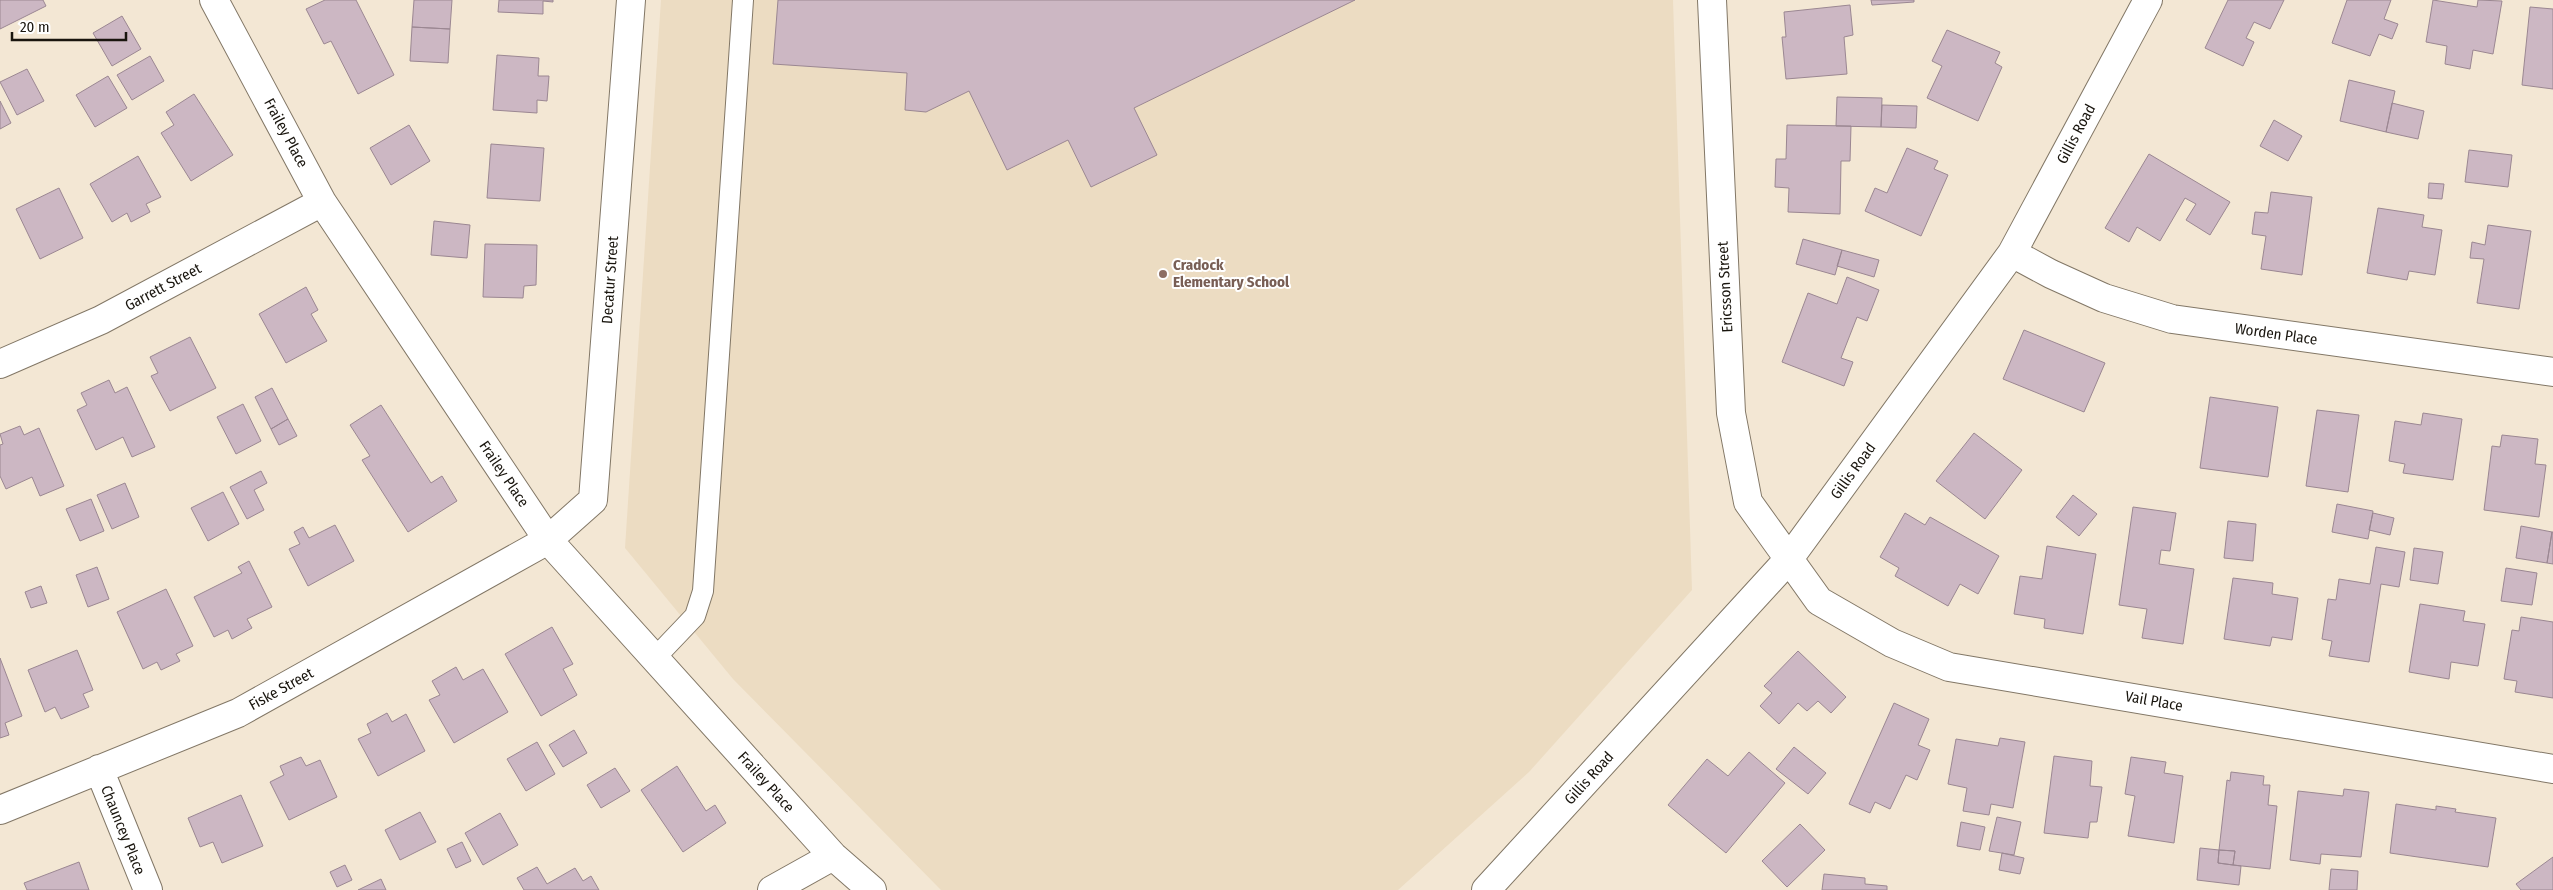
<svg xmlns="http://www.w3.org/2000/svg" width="2553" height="890" font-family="'Fira Sans Condensed',sans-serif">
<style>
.built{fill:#ecdcc2}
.building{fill:#ccb7c3;stroke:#9b8792}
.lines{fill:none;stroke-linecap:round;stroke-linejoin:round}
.service-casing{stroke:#827766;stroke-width:22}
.minor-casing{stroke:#827766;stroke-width:30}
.service{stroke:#fff;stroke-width:20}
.minor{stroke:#fff;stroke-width:28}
.education-dot{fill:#8d6e63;stroke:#fff;stroke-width:2}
.labels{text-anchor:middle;stroke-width:4;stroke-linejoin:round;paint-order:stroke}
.street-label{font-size:15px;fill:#19150e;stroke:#fff}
.education-label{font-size:15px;font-weight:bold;fill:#785e54;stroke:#fff;text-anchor:start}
</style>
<rect width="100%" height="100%" fill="#f3e7d4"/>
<!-- built -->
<path class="built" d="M661,0H1673L1692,590L1529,772L1398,890H941L733,679L625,548Z"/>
<!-- building -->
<path class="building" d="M0,0H43L46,6L0,29Z
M325,0H356L394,75L358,94L331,41L324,44L306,9Z
M414,0H452L450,29L412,27Z
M499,0H553V2L543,1V14L498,12Z
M778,0H1355L1134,108L1157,155L1091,187L1068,140L1007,170L969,91L926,112L905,110L907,73L773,64Z
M1871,0H1914V2L1872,5Z
M2228,0H2284L2270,29L2254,22L2246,38L2254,42L2243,66L2205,48Z
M2347,0H2391L2384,19L2398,24L2392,39L2379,34L2370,56L2332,43Z
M2433,0L2477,7L2478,0L2502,1L2493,54L2473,50L2470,69L2445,64L2447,46L2426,42Z
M1850,5L1853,35L1844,37L1847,74L1786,79L1782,37H1786L1784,12Z
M2530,7L2553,9V89L2522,85Z
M122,16L141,49L112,66L93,33Z
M412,27L450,29L448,63L410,61Z
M1947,30L2000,52L1995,63L2002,67L1978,121L1927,98L1942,66L1932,61Z
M497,55L539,58L538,76H549L547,101L537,100V113L493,110Z
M150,56L164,81L132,100L117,75Z
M27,69L44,101L17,115L0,82Z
M108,76L127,108L95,127L76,95Z
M2349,80L2395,91L2386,132L2340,121Z
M194,94L233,155L191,181L161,133L174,125L166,112Z
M1837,97L1882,98L1881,127L1836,126Z
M0,101L11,123L0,129Z
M2392,103L2424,111L2418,139L2386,132Z
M1882,105L1917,106L1916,128L1881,127Z
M2274,120L2302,136L2288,161L2260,146Z
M409,125L430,161L391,185L370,148Z
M1787,125L1851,126L1850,161H1841L1840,214L1788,212L1789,188L1775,187L1776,159H1786Z
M491,144L544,148L540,201L487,198Z
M1907,148L1938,161L1934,169L1948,175L1921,236L1865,211L1875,188L1887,193Z
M2469,150L2512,155L2508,187L2465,182Z
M2149,154L2230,202L2210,235L2186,220L2196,204L2185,198L2160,241L2137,227L2129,242L2105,228Z
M138,156L161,197L146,204L150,212L131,222L127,213L112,222L90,184Z
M2429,183L2444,184L2442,199L2428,198Z
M59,188L83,238L40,259L16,209Z
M2271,192L2312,197L2302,275L2261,269L2266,236L2252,234L2255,212L2268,213Z
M2378,208L2424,215L2422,227L2442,230L2435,275L2409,271L2407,280L2367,273Z
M434,221L470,225L467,258L431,255Z
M2488,225L2531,231L2519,309L2477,303L2484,259L2470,258L2472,242L2485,245Z
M1803,239L1842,250L1835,275L1796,264Z
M485,244L537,245L536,285L524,286L523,298L483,297Z
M1842,250L1879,260L1874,277L1837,266Z
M1847,277L1879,290L1867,321L1857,317L1841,358L1853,362L1844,386L1782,362L1808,293L1837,304Z
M306,287L318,310L311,314L327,341L286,363L259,314Z
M2024,330L2105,363L2084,412L2003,379Z
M190,337L216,388L170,411L151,376L158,373L150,357Z
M109,380L115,393L127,387L155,447L132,457L123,437L96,450L77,410L87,405L81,393Z
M272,388L288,419L271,429L255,397Z
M2210,397L2278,407L2268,477L2200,468Z
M243,404L261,441L236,454L217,417Z
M381,405L431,483L442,476L457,501L408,532L362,460L370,456L350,425Z
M2317,410L2359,415L2348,492L2306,486Z
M2423,413L2462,419L2453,480L2403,473L2405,464L2389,461L2395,421L2421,425Z
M288,419L297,436L279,445L271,429Z
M20,426L24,435L39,428L64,486L40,496L32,477L6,489L0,476V445L3,444L0,434Z
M1974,433L2022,470L1985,519L1936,481Z
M2502,435L2538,439L2535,464L2546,465L2539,517L2484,510L2492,446L2500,447Z
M261,471L267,483L254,490L264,510L247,519L230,487Z
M125,483L139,517L112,529L97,495Z
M223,492L239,524L208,541L191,508Z
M2073,495L2097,514L2079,536L2056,517Z
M91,499L104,531L80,541L66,509Z
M2337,504L2373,511L2368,539L2332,532Z
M2133,507L2176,513L2170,551L2161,550L2159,564L2194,569L2183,644L2142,638L2147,609L2119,605Z
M1905,513L1925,525L1930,517L1999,556L1978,594L1960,584L1948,606L1895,576L1899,568L1880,557Z
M2373,513L2394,518L2390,535L2369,530Z
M2228,521L2256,524L2253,561L2224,558Z
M335,525L354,561L308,586L289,549L300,544L294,532L303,527L309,538Z
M2521,526L2552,532L2547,563L2516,558Z
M2552,532H2553V564L2547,563Z
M2047,546L2096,554L2083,634L2044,628L2045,619L2014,614L2020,576L2042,579Z
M2376,547L2405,552L2399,587L2381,584L2369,662L2329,656L2332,641L2322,639L2328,599L2336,600L2339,579L2370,584Z
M2414,548L2443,552L2438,584L2410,580Z
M249,561L272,607L247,619L252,628L232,639L228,630L214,637L194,597L242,573L238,567Z
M97,567L109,599L88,607L76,575Z
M2506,568L2537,573L2532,605L2501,601Z
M2233,578L2273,583L2272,594L2298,598L2292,640L2272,637L2270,646L2224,639Z
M41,586L47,603L31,608L25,592Z
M166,589L193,646L176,654L180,661L161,670L157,662L143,669L117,612Z
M2420,604L2465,611L2463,621L2485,624L2478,666L2451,662L2449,679L2409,672Z
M2521,617L2553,622V698L2515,692L2517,681L2504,679L2512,630L2519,631Z
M552,627L573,664L563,669L577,695L541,716L505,654Z
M77,650L93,690L83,694L89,707L61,719L55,707L45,712L28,670Z
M1798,651L1846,697L1831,713L1818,701L1807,711L1798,703L1779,724L1760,706L1772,693L1764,686Z
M0,658L22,716L5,723L9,735L0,738Z
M456,667L463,680L483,669L508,712L454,743L429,700L440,695L432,681Z
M1894,703L1929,719L1918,745L1930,750L1917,780L1906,775L1890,809L1875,802L1870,813L1849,804Z
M387,713L392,722L406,714L425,751L378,776L358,739L371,733L367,724Z
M574,730L587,753L563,767L549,745Z
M2000,738L2025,742L2013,808L1991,804L1989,815L1963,811L1967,788L1948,784L1956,739L1998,746Z
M537,742L555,774L526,791L507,759Z
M1794,747L1826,773L1808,794L1776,769Z
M1749,752L1785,783L1726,853L1668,805L1707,759L1728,776Z
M2054,756L2092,761L2090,786L2102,787L2097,822H2090L2088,838L2044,833Z
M301,757L306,766L320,760L337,797L289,820L270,782L284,775L280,766Z
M2131,757L2166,762L2164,773L2183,776L2174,843L2128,836L2135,796L2125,794Z
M677,766L706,811L715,805L726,823L683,852L641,790Z
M615,768L630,791L601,808L587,785Z
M2231,772L2264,776L2263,785H2270L2268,805L2277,806L2270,869L2233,865L2235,851L2219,850L2227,780L2230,781Z
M2344,789L2369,792L2361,857L2321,854L2320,864L2290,860L2298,791L2343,796Z
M241,795L263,846L222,863L213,842L200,847L188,818Z
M2396,804L2436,810V806L2456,809L2455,812L2496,818L2488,867L2390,853Z
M420,812L436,842L400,860L385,830Z
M500,813L518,845L483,865L465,833Z
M1997,817L2021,822L2014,855L1989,851Z
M1961,822L1985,827L1980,850L1957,846Z
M1800,824L1825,850L1787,887L1762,861Z
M462,842L471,861L456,868L447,849Z
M2200,848L2219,850L2218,863L2241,866L2239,885L2197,880Z
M2219,850L2235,851L2233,865L2218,863Z
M2002,853L2024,858L2020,874L1999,870Z
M2553,857V890H2521L2516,884Z
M79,862L89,890H27L24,883Z
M345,865L352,880L337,887L330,872Z
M537,867L547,884L575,868L583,881L591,876L599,890H524L517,878Z
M2331,869L2358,871L2357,890H2329Z
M1824,874L1865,878V884L1887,886V890H1822Z
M381,879L386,890H358Z"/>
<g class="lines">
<!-- service casing -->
<g class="service-casing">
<path id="service" d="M655,658L695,616L703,591L743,0"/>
</g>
<!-- minor casing -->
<g class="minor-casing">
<path id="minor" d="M214,0L322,202L548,540L833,856L872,890
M1712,0L1731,413L1748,502L1819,601L1892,643L1949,667L2553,769
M2012,253L2051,274L2104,298L2172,319L2553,372
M0,364L101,320L322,202
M99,769L148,890
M0,810L238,713L548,540L593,500L631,0
M772,890L833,856
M1486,890L1788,560L2012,253L2148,0"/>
</g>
<!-- service -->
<use href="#service" class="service"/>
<!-- minor -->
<use href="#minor" class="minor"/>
</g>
<!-- markers -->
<circle class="education-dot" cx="1163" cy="274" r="5"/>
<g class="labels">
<!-- street labels -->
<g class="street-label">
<text transform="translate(286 133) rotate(62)" y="5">Frailey Place</text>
<text transform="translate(2076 134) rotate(-62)" y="5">Gillis Road</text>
<text transform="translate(610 280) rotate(-86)" y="5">Decatur Street</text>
<text transform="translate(163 287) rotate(-28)" y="5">Garrett Street</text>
<text transform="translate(1725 287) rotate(-93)" y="5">Ericsson Street</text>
<text transform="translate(2276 334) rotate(8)" y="5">Worden Place</text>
<text transform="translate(1853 471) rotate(-54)" y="5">Gillis Road</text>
<text transform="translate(504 474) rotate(56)" y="5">Frailey Place</text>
<text transform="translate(281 689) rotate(-29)" y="5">Fiske Street</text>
<text transform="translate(2154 701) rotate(10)" y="5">Vail Place</text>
<text transform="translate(1589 778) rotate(-48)" y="5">Gillis Road</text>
<text transform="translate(766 782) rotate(48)" y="5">Frailey Place</text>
<text transform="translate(123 830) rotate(68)" y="5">Chauncey Place</text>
</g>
<!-- education labels -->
<g class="education-label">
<text x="1173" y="270">Cradock<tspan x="1173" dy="17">Elementary School</tspan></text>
</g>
</g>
<!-- scale -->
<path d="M12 32v8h114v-8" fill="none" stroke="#19150e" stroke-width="2.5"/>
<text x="20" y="32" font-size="15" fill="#19150e" stroke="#ffffff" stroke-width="4" paint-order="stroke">20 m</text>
</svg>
